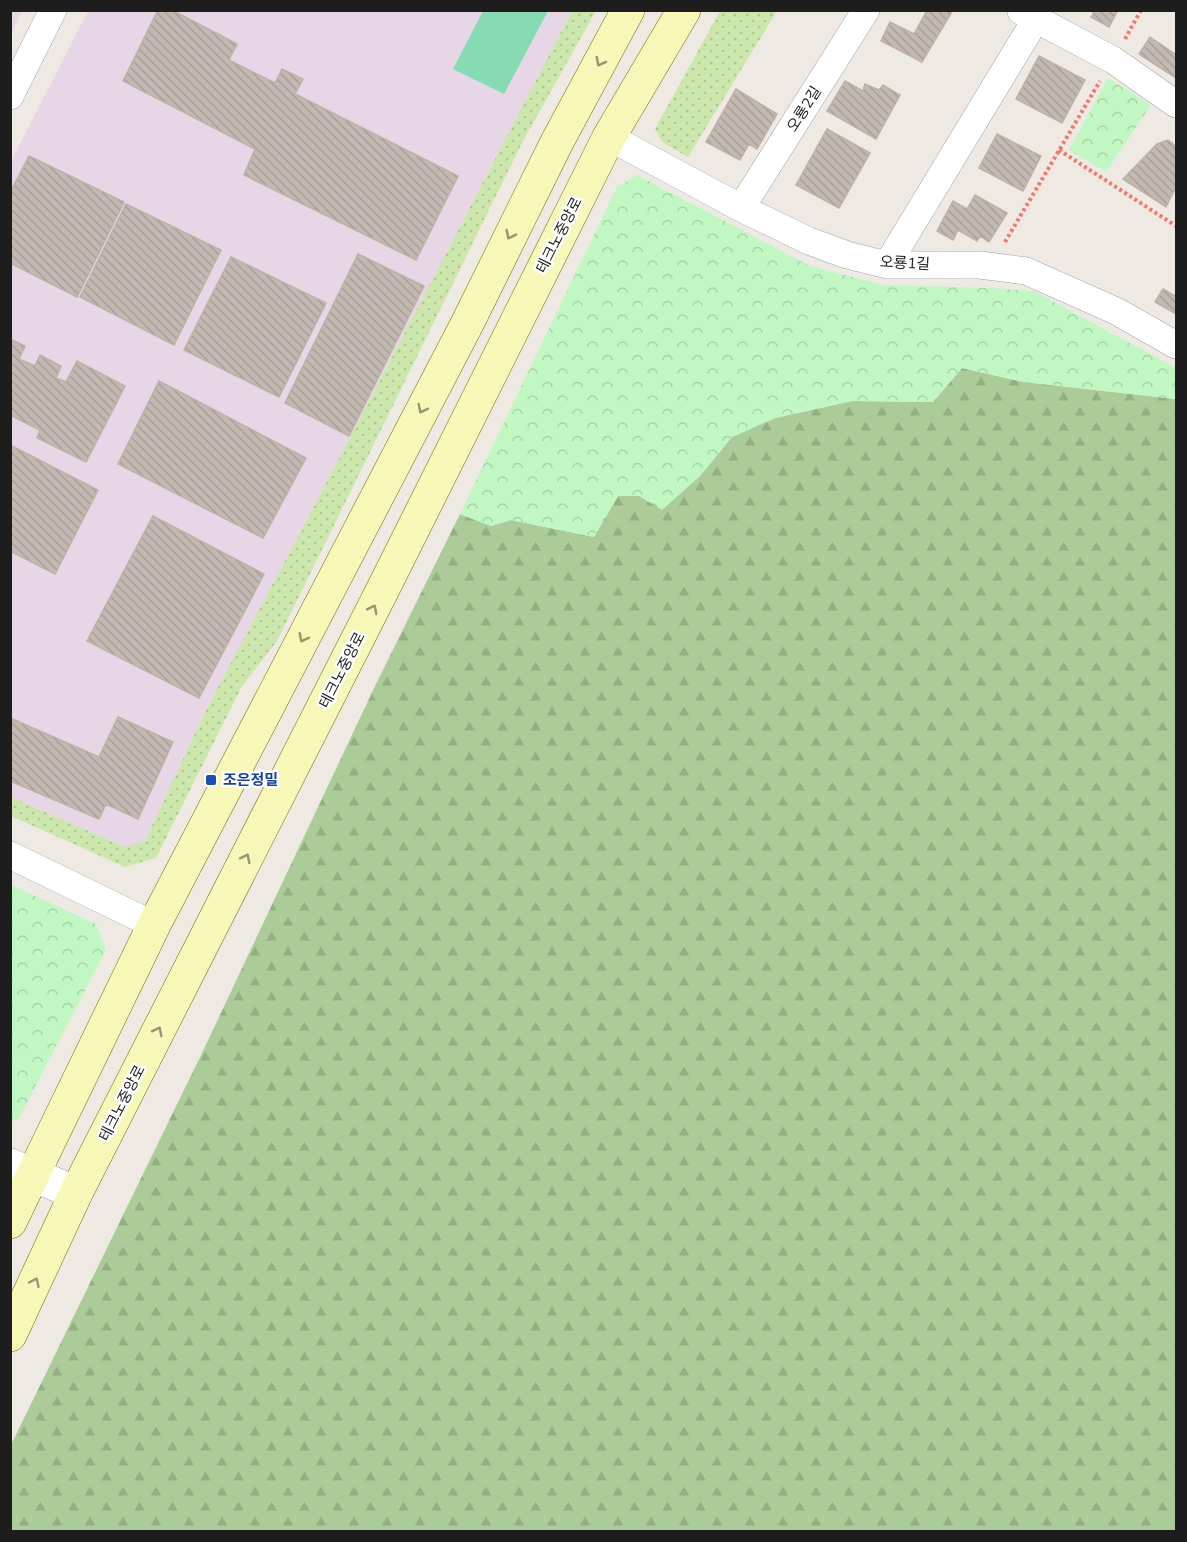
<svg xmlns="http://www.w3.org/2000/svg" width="1187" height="1542" font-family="'Nunito Sans','Noto Sans KR',sans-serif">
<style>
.industrial{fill:#e7d6e5}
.grass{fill:url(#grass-dots)}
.forest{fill:url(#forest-firs)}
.park{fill:url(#park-crowns)}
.pitch{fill:#84dbb4}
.building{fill:url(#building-back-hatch);stroke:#bfb0a6;stroke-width:1.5}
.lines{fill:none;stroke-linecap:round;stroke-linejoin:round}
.minor-casing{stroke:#a4a4a4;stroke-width:28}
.tertiary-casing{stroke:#a4a4a4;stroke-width:34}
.secondary-casing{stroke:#6b7008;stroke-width:34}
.path{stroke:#f5746e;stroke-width:4;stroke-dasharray:3 3;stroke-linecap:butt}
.minor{stroke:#fff;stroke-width:27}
.tertiary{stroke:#fff;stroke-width:33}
.secondary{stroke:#f7f7b8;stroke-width:33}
.oneway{stroke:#959572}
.transit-dot{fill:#1a4fb4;stroke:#fff;stroke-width:2}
.labels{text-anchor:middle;stroke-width:5;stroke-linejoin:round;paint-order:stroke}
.street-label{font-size:15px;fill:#1d1d1d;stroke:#fff}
.transit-label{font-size:15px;font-weight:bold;fill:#164399;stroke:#fff;text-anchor:start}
</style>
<defs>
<pattern id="grass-dots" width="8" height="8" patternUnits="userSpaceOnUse" patternTransform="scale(1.5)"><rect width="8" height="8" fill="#cce7ab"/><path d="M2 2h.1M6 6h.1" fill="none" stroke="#afc693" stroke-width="1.8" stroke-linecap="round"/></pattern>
<pattern id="forest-firs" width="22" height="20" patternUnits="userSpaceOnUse" patternTransform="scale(1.5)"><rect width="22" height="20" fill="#abcc99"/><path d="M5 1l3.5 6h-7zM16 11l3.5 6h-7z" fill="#93af83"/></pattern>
<pattern id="park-crowns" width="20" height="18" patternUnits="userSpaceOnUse" patternTransform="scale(1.5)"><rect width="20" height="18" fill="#c1f7c3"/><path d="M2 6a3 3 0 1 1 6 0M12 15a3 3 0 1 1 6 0" fill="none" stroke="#a5d3a7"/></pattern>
<pattern id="building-back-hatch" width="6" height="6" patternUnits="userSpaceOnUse" patternTransform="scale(1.5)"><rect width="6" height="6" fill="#c3b9b3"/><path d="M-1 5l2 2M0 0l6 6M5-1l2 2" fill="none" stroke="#a79f9a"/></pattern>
</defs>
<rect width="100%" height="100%" fill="#eeeae3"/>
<!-- industrial -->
<path class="industrial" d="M11,10L22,11L11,34L10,11Z
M88,11H572L350,438L206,710L145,841L125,847L11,797L10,163Z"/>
<!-- grass -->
<path class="grass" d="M572,11H596L524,139L277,641L242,686L156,858L125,867L11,816V797L125,847L145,841L206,710L350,438Z
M720,11H777L688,157L662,142L655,129Z"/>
<!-- forest -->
<path class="forest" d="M962,368L1024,382L1176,399V1531L11,1532V1445L202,1053L376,684L460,514L491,526L511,520L594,537L618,496H639L699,477L732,437L775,418L852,401L933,402Z"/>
<!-- park -->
<path class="park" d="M1108,78L1151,105L1106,172L1069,150Z
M637,175L810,266L883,285L990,288L1034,291L1176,368V399L1024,382L962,368L933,402L852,401L775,418L732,437L699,477L662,510L639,496H618L594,537L511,520L491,526L460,514L617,187Z
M11,885L96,924L106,950L19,1118L11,1122Z"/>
<!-- pitch -->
<path class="pitch" d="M483,11H548L504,94L453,69Z"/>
<!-- building -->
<path class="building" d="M158,10H172L237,44L229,60L275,83L282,69L303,79L295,94L458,176L416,260L244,175L255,149L123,81Z
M924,10H953L922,62L881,41L890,22L914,34L926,12Z
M1090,10H1118L1109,27L1091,17L1094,13Z
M1150,37L1175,54L1176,52V78L1139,54Z
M1039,56L1085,80L1062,123L1016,99Z
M845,81L863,91L865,84L879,90L883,85L900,95L876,139L827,111Z
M736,89L777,114L757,149L749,144L740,160L706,142Z
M827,129L870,153L839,208L796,185Z
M997,134L1041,156L1023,191L979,168Z
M1168,140L1176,146V187L1166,207L1123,179L1157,144Z
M29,156L124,202L77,297L10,263V193Z
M975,195L1007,213L989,242L980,236L977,241L958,230L953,240L937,231L953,201L967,209Z
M126,204L221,250L174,345L80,297Z
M358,254L424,286L349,436L285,403Z
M231,257L326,303L279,397L184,350Z
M1163,289L1175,296L1176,294V314L1155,302Z
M10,339L25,346L19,359L35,366L40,355L61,366L56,378L66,382L77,361L125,386L86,462L37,438L40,430L10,415Z
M159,381L306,458L263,538L118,464Z
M10,445L98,490L55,574L10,551Z
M153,516L264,574L199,698L87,641Z
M118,717L173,742L138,819L106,804L99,819L10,781V718L99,757Z"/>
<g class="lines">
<!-- minor casing -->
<g class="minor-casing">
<path id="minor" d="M1021,11L1113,60L1176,104
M10,96L53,10
M609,137L741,208L809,241L847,255L887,265H980L1026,271L1116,311L1176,345
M741,208L866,10
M887,265L1036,19
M10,855L154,925"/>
</g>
<!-- tertiary casing -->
<g class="tertiary-casing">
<path id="tertiary" d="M10,1165L76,1193"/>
</g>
<!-- secondary casing -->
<g class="secondary-casing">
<path id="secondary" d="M10,1222L154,925L467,324L557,142L628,10
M10,1335L76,1193L383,589L609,137L684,10"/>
</g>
<!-- path -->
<path class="path" d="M1125,39L1141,10
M1059,150L1176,226
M1005,242L1100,81"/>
<!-- minor -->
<use href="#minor" class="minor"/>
<!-- tertiary -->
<use href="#tertiary" class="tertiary"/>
<!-- secondary -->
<use href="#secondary" class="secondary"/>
</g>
<!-- one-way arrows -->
<defs><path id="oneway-chevron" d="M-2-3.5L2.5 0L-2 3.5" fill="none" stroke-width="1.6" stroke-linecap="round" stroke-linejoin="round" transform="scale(1.5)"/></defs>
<g class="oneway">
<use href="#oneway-chevron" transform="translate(600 62) rotate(118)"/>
<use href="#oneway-chevron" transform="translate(510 235) rotate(116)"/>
<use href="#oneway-chevron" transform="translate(422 409) rotate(117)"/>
<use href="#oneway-chevron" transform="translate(373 609) rotate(-63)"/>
<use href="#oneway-chevron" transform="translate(303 638) rotate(117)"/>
<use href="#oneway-chevron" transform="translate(246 858) rotate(-63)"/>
<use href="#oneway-chevron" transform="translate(158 1031) rotate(-63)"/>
<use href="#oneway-chevron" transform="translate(35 1282) rotate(-65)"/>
</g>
<!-- markers -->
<rect class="transit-dot" x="205" y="774" width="12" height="12" rx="3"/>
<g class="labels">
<!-- street labels -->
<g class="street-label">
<text transform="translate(804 109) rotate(-58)" y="5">오룡2길</text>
<text transform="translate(559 235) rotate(-63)" y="5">테크노중앙로</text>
<text transform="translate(905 263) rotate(3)" y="5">오룡1길</text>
<text transform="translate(342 670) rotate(-63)" y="5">테크노중앙로</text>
<text transform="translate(122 1103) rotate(-63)" y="5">테크노중앙로</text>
</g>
<!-- transit labels -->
<g class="transit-label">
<text x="223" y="785">조은정밀</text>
</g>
</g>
<!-- border -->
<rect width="1187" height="1542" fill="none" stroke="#1d1d1d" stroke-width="24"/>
</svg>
